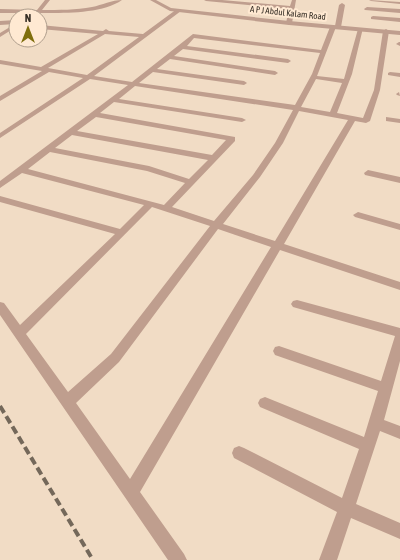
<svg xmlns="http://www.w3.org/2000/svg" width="400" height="560" font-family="'Asap Condensed',sans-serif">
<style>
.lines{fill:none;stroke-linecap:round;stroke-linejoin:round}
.minor{fill:#bf9e8e;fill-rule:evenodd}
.tertiary{fill:#bf9e8e;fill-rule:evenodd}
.rail{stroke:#74685a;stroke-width:4;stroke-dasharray:8 4;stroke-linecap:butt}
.labels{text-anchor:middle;stroke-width:4;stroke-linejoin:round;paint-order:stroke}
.far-street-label{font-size:9px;fill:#362e25;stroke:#ffe9d2}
</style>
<rect width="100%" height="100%" fill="#f1dcc5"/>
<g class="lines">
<!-- minor -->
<path class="minor" d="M45,0H50L42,10C59,10 76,10 92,7C102,5 112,0 122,0C102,14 64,13 40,13L36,16H32L34,13H0V9L37,10Z
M204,0H222L290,6L292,0H296L292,23L289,25L286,23L289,9L206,1Z
M369,0L400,2V4L371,1Z
M342,3L345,5L341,27L338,29L336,27L317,76L344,79L358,29L363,28L352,74L337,113L363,118L374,90L383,31L386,29L389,31L380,90L370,121L366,123L355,121L284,244L400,282V290L280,250L140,492L184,554L187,560H168L0,315V302L4,303L20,325L115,234L0,202V196L120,229L144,205L22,173L0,188V181L128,85L90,79L0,138V133L83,78L49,72L0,101V96L42,71L0,64V60L41,67L98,34L40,29V25L103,31L106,29L109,31L143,34L177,9H181V11L94,76L132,82L193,34L321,50L330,27L333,25L335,26L339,5ZM105,34L139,37L87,75L48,68ZM194,38L320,53L312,74L295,105L139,83L153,72L244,85L247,83L244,81L157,69L170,59L275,75L278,73L275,71L174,56L183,49L288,63L291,61L288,59L187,46ZM316,79L342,83L330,112L301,107ZM135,86L293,110L275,143L253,175L214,221L172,207L235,141V137L100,113L114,102L242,122L246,120L242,118L119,99ZM299,111L348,120L275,241L223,224L260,177L283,143ZM96,117L226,140L212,155L77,131ZM72,135L208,160L189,179L149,166L55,148ZM50,152L147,171L185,183L164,205L28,169ZM152,207L210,226L111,354L68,392L26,334ZM218,229L271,247L130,479L76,403L119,362Z
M367,7L400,9V13L365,10L364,9Z
M373,16L400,18V22L371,19V17Z
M16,20V27L0,37V33L15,24L0,25V21Z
M399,42H400V46L396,44Z
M390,72L400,73V77L388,75V73Z
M399,92L400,96L397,95L396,94Z
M386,117L400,119V123L386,121Z
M368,170L400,177V183L365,175L364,173Z
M358,212L400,224V230L355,217L353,215Z
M297,300L400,328V361L384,420L400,426V439L380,431L356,504L400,523V539L351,518L337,560H319L337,512L234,458L232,453L234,448L239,446L244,448L342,498L359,449L260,407L258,403L260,399L265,397L364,437L378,391L275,355L273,351L275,347L279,346L381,381L395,336L293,307L291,304L293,301Z"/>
<!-- tertiary -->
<path class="tertiary" d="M150,0H156L171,8L289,21L400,31V35L289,25L170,11Z"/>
<!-- rail -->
<path class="rail" d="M0,406L93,560"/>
</g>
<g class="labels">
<!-- far-street labels -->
<g class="far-street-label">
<text transform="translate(288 13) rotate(6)" y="3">A P J Abdul Kalam Road</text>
</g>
</g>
<!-- north arrow -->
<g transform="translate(28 28)"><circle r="19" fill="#ffe9d2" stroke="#af9e8d"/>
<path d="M0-3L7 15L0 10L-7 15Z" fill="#7f6e0c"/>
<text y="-6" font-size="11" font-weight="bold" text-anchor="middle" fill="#362e25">N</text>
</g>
</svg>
